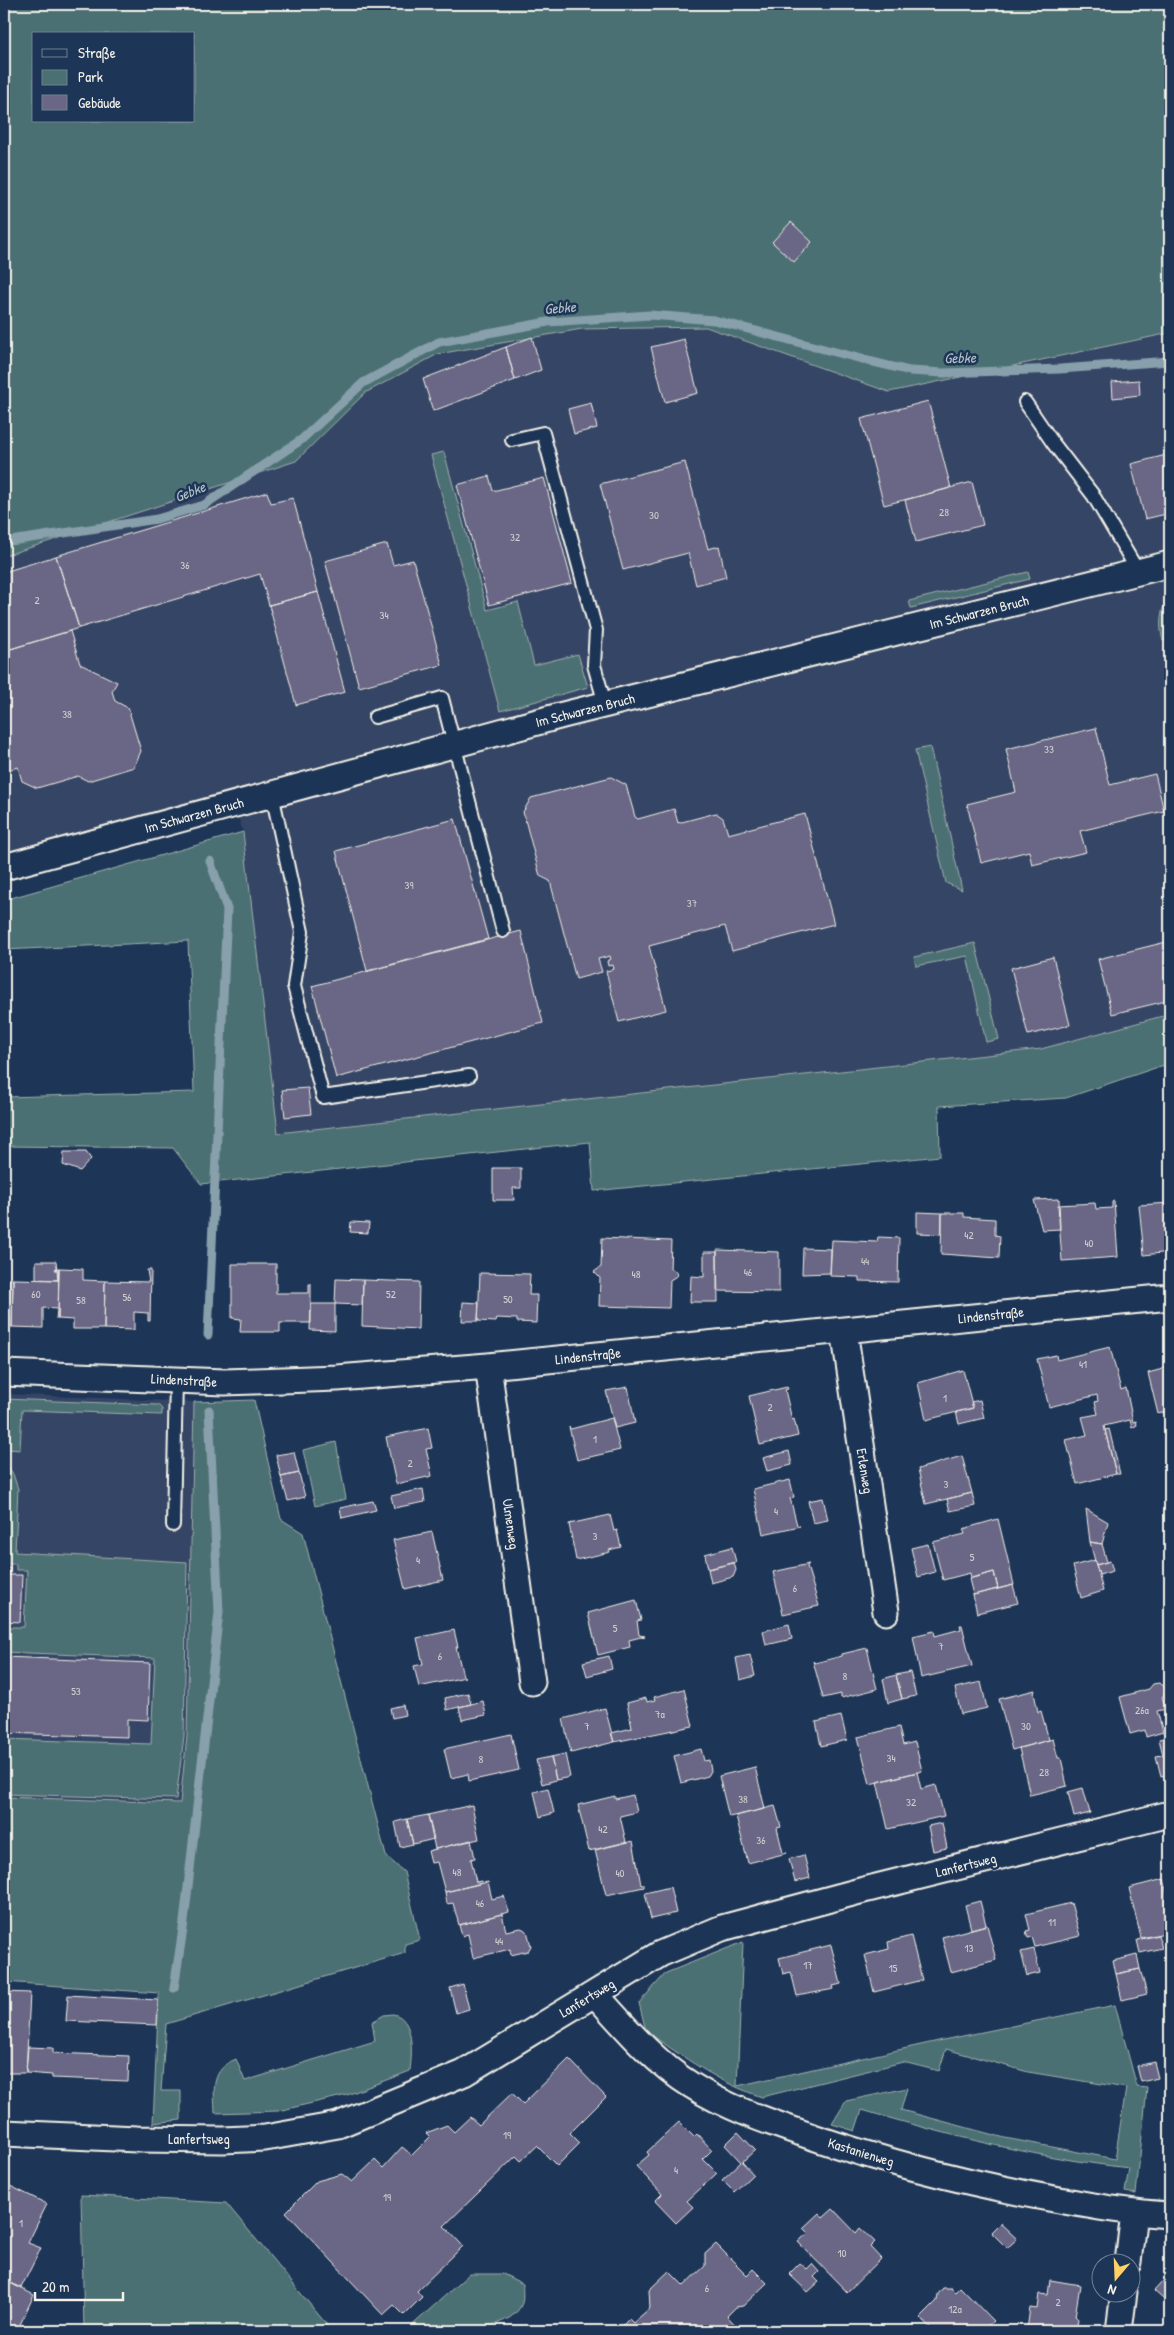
<svg xmlns="http://www.w3.org/2000/svg" width="1174" height="2335" font-family="'Patrick Hand',sans-serif">
<style>
.built{fill:#344465}
.green{fill:#4b7073;stroke:#a0b0ae;fill-rule:evenodd}
.lines{fill:none;stroke-linecap:round;stroke-linejoin:round}
.stream{stroke:#87a0ab;stroke-width:9}
.building{fill:#696686;stroke:#f4f1e8}
.lane-casing{stroke:#f4f1e8;stroke-width:16}
.street-casing{stroke:#f4f1e8;stroke-width:29}
.lane{stroke:#1d3557;stroke-width:12}
.street{stroke:#1d3557;stroke-width:25}
.labels{text-anchor:middle;stroke-width:5;stroke-linejoin:round;paint-order:stroke}
.number-label{font-size:11px;fill:#d1ced0}
.street-label{font-size:14px;fill:#f4f1e8;stroke:#1d3557}
.water-label{font-size:15px;font-style:italic;fill:#b4c2c5;stroke:#1d3557}
</style>
<rect width="100%" height="100%" fill="#1d3557"/>
<filter id="ink" filterUnits="userSpaceOnUse"><feTurbulence type="fractalNoise" baseFrequency=".02" numOctaves="2"/><feDisplacementMap in="SourceGraphic" scale="10" xChannelSelector="R" yChannelSelector="G"/><feConvolveMatrix kernelMatrix="1 2 1 2 8 2 1 2 1" color-interpolation-filters="sRGB"/></filter>
<g filter="url(#ink)">
<!-- built -->
<path class="built" d="M706,327L889,392L1170,333V1014L1041,1049L278,1133L243,832L230,792L4,852V556L296,461L365,393L438,354L582,329Z
M4,1394L194,1402L187,1736L180,1803L4,1797Z"/>
<!-- green -->
<path class="green" d="M4,4H1170V333L889,392L706,327L582,329L438,354L365,393L296,461L4,556ZM34,34H194V121H34Z
M444,452L487,610L518,602L534,665L578,654L588,687L500,711L431,455Z
M1028,572L1030,579L911,608L909,601Z
M1170,597V639L1163,641C1159,626 1159,609 1170,597Z
M930,747L962,890L946,883L915,750Z
M243,832L278,1133L1041,1049L1170,1014V1063L1066,1098L939,1106L940,1156L594,1191L590,1142L201,1184L173,1148L4,1146V1097L194,1092L188,941L4,950V900Z
M975,943L999,1039L986,1042L967,956L916,966L914,957Z
M4,1399L158,1405L162,1409V1415L22,1410L20,1450L8,1449L4,1445Z
M254,1400L281,1519L303,1533L386,1856L404,1872L420,1940L405,1944V1953L166,2024L161,2091H181V2120L153,2123L159,1993L4,1982V1797L180,1803L187,1736L194,1402Z
M336,1442L346,1499L315,1506L303,1450Z
M4,1460L13,1474L18,1489L15,1552L187,1562L184,1736L176,1799L4,1794V1739L151,1744L155,1658L4,1652V1627H24L27,1570H16V1564H4V1496L10,1492L4,1481Z
M743,1942L737,2086L943,2040L1115,2005L1137,2087L1147,2088L1136,2194L1125,2192L1129,2168C1038,2158 950,2136 862,2110L855,2131L832,2124L846,2101L907,2088L901,2110L1005,2138L1115,2159L1126,2088L1028,2072L946,2049L939,2071L903,2062L762,2097C719,2083 683,2057 646,2031L639,2003L666,1973Z
M393,2014C415,2018 412,2054 410,2071L347,2095L278,2111L215,2113C214,2089 210,2070 236,2059L245,2081L375,2041L372,2022L384,2015Z
M81,2195L226,2203L332,2331H84Z
M469,2274H503L523,2284C522,2290 524,2298 522,2303C512,2335 434,2331 406,2331Z"/>
<g class="lines">
<!-- stream -->
<path class="stream" d="M4,542L157,519L204,505L301,440L363,383L439,342L548,322L650,315L714,320L877,363L910,371L944,373L1060,369L1170,361
M208,1335L227,909L210,861
M174,1988L184,1922L219,1612L209,1410"/>
</g>
<!-- building -->
<path class="building" d="M791,222L812,242L794,262L772,242Z
M532,337L541,370L515,380L506,347Z
M684,339L698,393L665,402L651,347Z
M506,347L515,380L433,411L423,379Z
M1139,380L1140,395L1113,398L1112,382Z
M928,401L951,488L884,505L861,419Z
M591,403L597,428L574,434L568,409Z
M1170,454V513L1145,519L1131,464Z
M685,462L708,549L719,546L726,577L696,585L688,553L623,570L600,484Z
M489,476L493,491L544,478L572,583L489,605L457,485Z
M972,482L983,525L916,542L905,500Z
M267,492L271,503L293,498L318,592L269,605L260,574L79,628L56,556Z
M387,544L393,565L413,560L442,665L359,687L325,561Z
M56,556L79,628L4,651V572Z
M318,592L345,692L296,705L269,605Z
M70,631L80,664L117,682L112,691L115,701L128,708L141,751L134,767L88,781L78,776L37,788L22,781L18,767L4,771V744L10,742L4,720V679L8,678L4,663V651Z
M1096,728L1110,785L1155,774L1164,811L1080,831L1086,852L1032,865L1029,851L981,863L967,804L1016,792L1006,749Z
M611,777L626,785L635,817L638,819L674,809L678,823L716,813L723,818L728,834L805,814L834,924L732,951L725,926L649,946L666,1010L619,1022L606,971L614,969L613,965L608,966L607,961L611,959L610,956L598,959L602,972L576,979L550,881L540,876L523,812L531,798Z
M455,819L488,939L367,971L336,851Z
M521,931L543,1023L336,1078L312,986Z
M1170,941V1000L1112,1014L1098,959Z
M1053,957L1070,1025L1028,1035L1011,968Z
M308,1088L311,1114L285,1117L282,1090Z
M64,1152H86L91,1159L80,1171L63,1165Z
M493,1168H521V1188H513L514,1200H493Z
M1059,1199L1060,1229L1042,1230L1034,1200Z
M1114,1201L1118,1257L1062,1261L1058,1205L1095,1203L1096,1209L1112,1208V1202Z
M1170,1203V1252L1144,1255L1139,1205Z
M917,1212L942,1213V1234L917,1233Z
M942,1213H964V1217L995,1219V1235L1000,1236L999,1258L941,1254Z
M351,1222L369,1223L368,1233L350,1232Z
M878,1237L899,1238L898,1282L859,1281V1277L830,1276L832,1240L877,1242Z
M602,1238L671,1241L670,1269H673L678,1275L670,1280L669,1308L599,1306L600,1278L594,1272L601,1267Z
M803,1248L831,1249L830,1273L802,1274Z
M717,1250L779,1252V1292L717,1291Z
M704,1252H717L718,1302H690L691,1276L704,1277Z
M36,1261H56L58,1280L36,1279Z
M232,1264H276V1293H309V1284H311V1323H280V1332H240L241,1319L232,1318Z
M56,1268H59L58,1319H56L57,1309L43,1308V1328L12,1327L13,1279L58,1280V1270H55Z
M59,1268L83,1269V1280L105,1281L104,1329H73V1320L58,1319Z
M147,1270H151L150,1321H148V1313L134,1312V1330L104,1329L105,1281L149,1282Z
M480,1273L530,1274L529,1295H537L536,1323L517,1322V1319L497,1318L496,1322L478,1321Z
M4,1279H13L12,1327H4Z
M336,1279L363,1280L362,1305L335,1304Z
M363,1280L419,1282L418,1329L362,1326Z
M463,1302L479,1303L478,1321H462Z
M311,1304H335V1331L310,1330Z
M1110,1347L1121,1390L1126,1388L1133,1422L1136,1421L1137,1425L1132,1428L1130,1420L1104,1426L1116,1474L1077,1484L1066,1440L1087,1435L1082,1417L1098,1414L1095,1402L1098,1401L1097,1395L1049,1407L1037,1359L1056,1355L1057,1360Z
M1170,1367V1411L1158,1414L1148,1373Z
M963,1370L973,1408L926,1420L918,1383Z
M628,1387L635,1423L615,1428L606,1391Z
M787,1387L788,1389L785,1390L792,1420L794,1419L798,1436L760,1445L749,1396Z
M980,1400L984,1418L959,1424L956,1412L973,1408L971,1402Z
M612,1418L620,1450L577,1460L569,1427L571,1429Z
M428,1428L432,1448L426,1449L432,1476L396,1484L386,1437Z
M1109,1429L1120,1474H1116L1107,1439L1105,1430Z
M789,1451L792,1465L767,1471L763,1458Z
M294,1452L299,1473L281,1477L276,1455Z
M962,1456L972,1493L926,1504L918,1469Z
M299,1473L305,1497L288,1501L281,1477Z
M790,1480L794,1497L790,1498L797,1525L800,1526L763,1534L753,1489Z
M423,1489L425,1502L394,1508L391,1496Z
M972,1493L975,1506L950,1511L947,1499Z
M823,1498L828,1520L813,1523L808,1501Z
M373,1501L376,1510L342,1518L340,1508Z
M1086,1509L1108,1522L1102,1544L1090,1542Z
M610,1515L614,1531L617,1530L621,1547L609,1550L610,1552L576,1560L569,1524Z
M998,1519L1014,1585L998,1589L994,1572L971,1578L970,1573L943,1580L933,1542L965,1534L963,1529Z
M432,1532L443,1580L405,1589L393,1540Z
M1090,1542L1102,1544L1107,1562L1096,1565Z
M928,1544L935,1572L918,1577L911,1548Z
M732,1547L736,1562L708,1569L705,1554Z
M1095,1560L1103,1591L1081,1598L1073,1566Z
M1110,1561L1113,1571L1099,1575L1096,1565Z
M734,1563L736,1570L733,1577L711,1583L708,1569Z
M809,1564L807,1566L819,1606L783,1614L773,1572Z
M4,1568H10L9,1575H22L20,1622L4,1621Z
M994,1572L998,1589L973,1595L969,1579Z
M1013,1585L1018,1603L977,1613L973,1595Z
M636,1600L641,1620L637,1621L639,1635L645,1636L629,1640L630,1647L598,1655L588,1613Z
M789,1624L792,1639L766,1645L763,1631Z
M960,1625H962L972,1666L921,1678L913,1636L934,1631L935,1636L961,1629Z
M454,1630L458,1647H456L463,1676L465,1677L419,1687L414,1666L423,1664L417,1638Z
M867,1648L877,1689L841,1698V1694L823,1698L813,1661L815,1663L842,1656V1654Z
M750,1655L755,1676L740,1680L736,1658Z
M609,1656L612,1669L587,1676L583,1662Z
M4,1657L150,1663L148,1720L127,1719V1737L4,1733Z
M910,1672L916,1696L902,1699L896,1675Z
M896,1675L902,1699L888,1703L883,1679Z
M981,1682L987,1708L961,1714L955,1688Z
M1159,1683L1164,1686L1166,1692L1162,1697L1166,1709L1157,1711L1163,1732L1146,1737L1145,1730L1130,1734L1120,1697L1149,1689L1153,1684Z
M684,1689L693,1726L614,1742L611,1733L632,1728L627,1703L646,1698L647,1702L655,1700L654,1697Z
M1035,1690L1034,1693L1038,1712L1041,1711L1049,1740L1012,1750L999,1699Z
M468,1693L471,1704L447,1710L445,1698Z
M483,1701L486,1715L462,1720L459,1707Z
M403,1705L405,1715L392,1718L390,1708Z
M605,1708L614,1742L571,1753L563,1719Z
M841,1716L847,1740L821,1746L816,1722Z
M899,1727L903,1745L915,1742L922,1771L870,1784L858,1737Z
M511,1734L519,1770L469,1781L468,1774L451,1778L444,1749Z
M1170,1736V1774L1161,1776L1156,1756L1163,1755L1159,1739Z
M1053,1739L1058,1758H1061L1067,1786L1030,1795L1019,1748Z
M701,1749L704,1761L709,1760L711,1771L708,1776L681,1783L674,1756Z
M565,1754L570,1777L556,1780L551,1757Z
M551,1757L556,1780L542,1784L536,1760Z
M755,1767L765,1809L729,1817L719,1776Z
M917,1772L921,1789L936,1785L944,1816L888,1829L877,1782Z
M548,1788L554,1813L540,1817L534,1792Z
M1083,1788L1090,1813L1074,1817L1068,1792Z
M633,1795L637,1812L620,1816L626,1842L589,1851L578,1805L615,1796V1799Z
M472,1805L479,1839L435,1849L428,1815Z
M775,1806L781,1827L777,1828L783,1853H787L748,1863L736,1816Z
M428,1815L434,1839L413,1844L407,1819Z
M407,1819L413,1844L400,1847L395,1822Z
M942,1823L947,1848L933,1851L928,1826Z
M471,1840L475,1858L471,1859L476,1882L481,1881L482,1883L445,1892L437,1862L431,1863L428,1851Z
M633,1841L641,1885L644,1884V1887L606,1895L595,1850Z
M804,1855L810,1878L795,1882L789,1859Z
M1164,1879L1170,1904V1932L1141,1938L1129,1888Z
M488,1882L492,1899L504,1896L509,1912L459,1925L453,1903L447,1904L445,1892Z
M670,1887L676,1913L651,1919L645,1893Z
M980,1901L986,1925L971,1929L965,1905Z
M1071,1903L1080,1936L1035,1947L1032,1937L1028,1938L1026,1931L1030,1930L1026,1914Z
M502,1914L506,1931L521,1928L527,1931L531,1946L528,1951L511,1955L510,1949L473,1958L468,1934L462,1936L459,1925Z
M987,1925L996,1960L951,1972L942,1937Z
M1158,1935L1162,1948L1140,1953L1137,1940Z
M911,1936L922,1980L874,1992L865,1955L889,1949L888,1942Z
M831,1945L841,1984L833,1986L834,1989L797,1996L791,1972L783,1974L779,1958Z
M1034,1949L1040,1973L1027,1976L1021,1952Z
M1137,1955L1140,1969L1116,1974L1113,1961Z
M1140,1969L1147,1994L1122,2000L1116,1974Z
M463,1984L469,2009L456,2013L450,1988Z
M4,1992L30,1993L26,2073H4Z
M68,1995L158,2000L157,2025L66,2021Z
M28,2047L53,2048V2053L129,2056L128,2081L52,2078V2075L26,2073Z
M569,2059L606,2097L570,2133L580,2143L557,2166L537,2146L521,2161L516,2156L444,2226L463,2246L417,2291L422,2297L404,2315L394,2305L383,2315L286,2212L317,2181L342,2174L352,2182L375,2160L383,2168L402,2147L412,2155L430,2137L426,2133L447,2125L454,2132L470,2117L479,2125L512,2093L523,2104Z
M1154,2062L1158,2078L1141,2082L1137,2066Z
M679,2122L694,2137L697,2134L712,2150L703,2159L717,2173L687,2201L693,2207L676,2223L655,2201L662,2194L636,2166L649,2155L647,2152Z
M738,2132L755,2150L742,2162L753,2174L734,2192L722,2180L741,2162L725,2145Z
M4,2183L47,2204L28,2243L41,2248L21,2288L4,2280Z
M833,2209L856,2233L860,2228L875,2242L870,2247L881,2259L847,2292L798,2242L808,2233L803,2228L819,2213L823,2218Z
M1000,2223L1017,2239L1007,2248L991,2232Z
M716,2244L747,2275L753,2269L767,2283L743,2306L736,2307L727,2316L741,2331H617L629,2319L633,2323L650,2308L649,2290L669,2271L684,2286L705,2266V2254Z
M800,2263L807,2269L812,2264L819,2272L814,2277L819,2282L808,2292L789,2274Z
M1166,2278L1170,2281V2305L1154,2291Z
M4,2280L34,2295L17,2331H4Z
M1050,2280L1080,2285L1075,2316L1078,2319L1076,2331L1027,2330L1030,2308L1037,2309L1039,2294L1048,2295Z
M960,2287L993,2321L982,2331H934L920,2318L937,2301L938,2294L943,2288H951L955,2292Z"/>
<g class="lines">
<!-- lane casing -->
<g class="lane-casing">
<path id="lane" d="M1025,402L1053,443L1093,495L1139,573
M512,440L543,433L596,630L594,665L605,704
M375,717L442,698L503,931
M272,794L302,932L294,986L323,1097L469,1076
M173,1525L176,1380"/>
</g>
<!-- street casing -->
<g class="street-casing">
<path id="street" d="M4,867L563,715L1170,564
M844,1330L886,1612
M488,1366L532,1682
M4,1373L224,1382L337,1378L488,1366L1170,1297
M595,1994C624,2026 654,2062 691,2085C727,2108 772,2123 813,2137C892,2164 972,2184 1054,2199C1093,2206 1131,2213 1170,2215
M4,2133L137,2139L223,2140L265,2138L338,2125L464,2073L660,1954L722,1928L860,1891L1170,1814
M1128,2262L1134,2213
M1119,2331L1124,2292"/>
</g>
<!-- lane -->
<use href="#lane" class="lane"/>
<!-- street -->
<use href="#street" class="street"/>
</g>
</g>
<g class="labels">
<!-- number labels -->
<g class="number-label">
<text x="944" y="516">28</text>
<text x="654" y="519">30</text>
<text x="515" y="541">32</text>
<text x="185" y="569">36</text>
<text x="37" y="604">2</text>
<text x="384" y="619">34</text>
<text x="67" y="718">38</text>
<text x="1049" y="753">33</text>
<text x="409" y="889">39</text>
<text x="692" y="907">37</text>
<text x="969" y="1239">42</text>
<text x="1089" y="1247">40</text>
<text x="865" y="1265">44</text>
<text x="748" y="1276">46</text>
<text x="636" y="1278">48</text>
<text x="36" y="1298">60</text>
<text x="391" y="1298">52</text>
<text x="127" y="1301">56</text>
<text x="508" y="1303">50</text>
<text x="81" y="1304">58</text>
<text x="1083" y="1368">41</text>
<text x="945" y="1402">1</text>
<text x="770" y="1411">2</text>
<text x="595" y="1443">1</text>
<text x="410" y="1467">2</text>
<text x="946" y="1488">3</text>
<text x="776" y="1515">4</text>
<text x="595" y="1540">3</text>
<text x="972" y="1561">5</text>
<text x="418" y="1564">4</text>
<text x="795" y="1592">6</text>
<text x="615" y="1632">5</text>
<text x="941" y="1650">7</text>
<text x="440" y="1660">6</text>
<text x="845" y="1680">8</text>
<text x="76" y="1695">53</text>
<text x="1142" y="1714">26a</text>
<text x="660" y="1718">7a</text>
<text x="587" y="1730">7</text>
<text x="1026" y="1730">30</text>
<text x="891" y="1762">34</text>
<text x="481" y="1763">8</text>
<text x="1044" y="1776">28</text>
<text x="743" y="1803">38</text>
<text x="911" y="1806">32</text>
<text x="603" y="1833">42</text>
<text x="761" y="1844">36</text>
<text x="457" y="1876">48</text>
<text x="620" y="1877">40</text>
<text x="480" y="1907">46</text>
<text x="1052" y="1926">11</text>
<text x="499" y="1945">44</text>
<text x="969" y="1952">13</text>
<text x="808" y="1969">17</text>
<text x="893" y="1972">15</text>
<text x="507" y="2139">19</text>
<text x="676" y="2174">4</text>
<text x="387" y="2201">19</text>
<text x="21" y="2227">1</text>
<text x="842" y="2257">10</text>
<text x="707" y="2292">6</text>
<text x="1058" y="2306">2</text>
<text x="955" y="2313">12a</text>
</g>
<!-- street labels -->
<g class="street-label">
<text transform="translate(979 612) rotate(-14)" y="5">Im Schwarzen Bruch</text>
<text transform="translate(585 710) rotate(-14)" y="5">Im Schwarzen Bruch</text>
<text transform="translate(194 815) rotate(-15)" y="5">Im Schwarzen Bruch</text>
<text transform="translate(991 1315) rotate(-6)" y="5">Lindenstraße</text>
<text transform="translate(588 1356) rotate(-6)" y="5">Lindenstraße</text>
<text transform="translate(184 1380) rotate(3)" y="5">Lindenstraße</text>
<text transform="translate(865 1471) rotate(81)" y="5">Erlenweg</text>
<text transform="translate(511 1524) rotate(82)" y="5">Ulmenweg</text>
<text transform="translate(966 1865) rotate(-14)" y="5">Lanfertsweg</text>
<text transform="translate(587 1998) rotate(-31)" y="5">Lanfertsweg</text>
<text x="199" y="2144">Lanfertsweg</text>
<text transform="translate(861 2152) rotate(17)" y="5">Kastanienweg</text>
</g>
<!-- water labels -->
<g class="water-label">
<text transform="translate(560 308) rotate(-5)" y="5">Gebke</text>
<text transform="translate(960 358) rotate(-1)" y="5">Gebke</text>
<text transform="translate(190 492) rotate(-22)" y="5">Gebke</text>
</g>
</g>
<!-- margin -->
<rect width="1174" height="2335" fill="none" stroke="#1d3557" stroke-width="20"/>
<rect x="10" y="10" width="1154" height="2315" fill="none" stroke="#f4f1e8" stroke-width="2" filter="url(#ink)"/>
<!-- legend -->
<rect x="32" y="32" width="162" height="90" fill="#1d3557" stroke="#738091"/>
<rect x="42" y="49" width="25" height="8" fill="#1d3557" stroke="#738091"/>
<text x="78" y="58" font-size="15" fill="#f4f1e8">Straße</text>
<rect x="42" y="70" width="25" height="15" fill="#4b7073" stroke="#738091"/>
<text x="78" y="82" font-size="15" fill="#f4f1e8">Park</text>
<rect x="42" y="95" width="25" height="15" fill="#696686" stroke="#738091"/>
<text x="78" y="108" font-size="15" fill="#f4f1e8">Gebäude</text>
<!-- north arrow -->
<g transform="translate(1116 2278) rotate(199)"><circle r="24" fill="#1d3557" stroke="#738091"/>
<path d="M0-4L9 19L0 12L-9 19Z" fill="#ffd166"/>
<text y="-8" font-size="14" font-weight="bold" text-anchor="middle" fill="#f4f1e8">N</text>
</g>
<!-- scale -->
<path d="M35 2292v8h88v-8" fill="none" stroke="#f4f1e8" stroke-width="2.5"/>
<text x="42" y="2292" font-size="15" fill="#f4f1e8" stroke="#1d3557" stroke-width="4" paint-order="stroke">20 m</text>
</svg>
